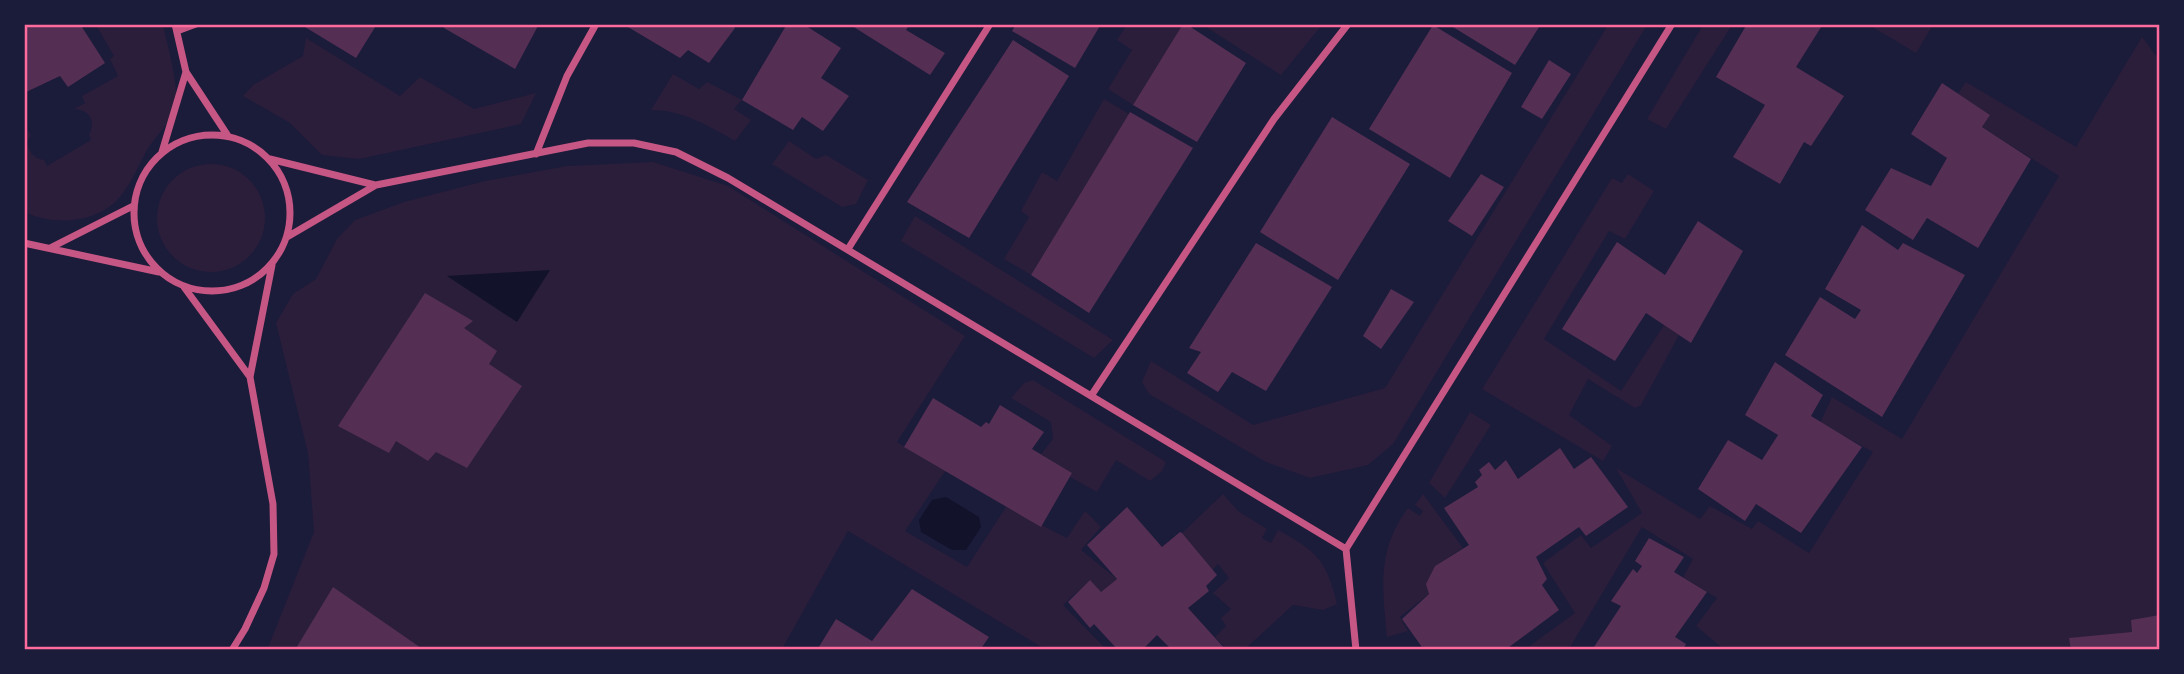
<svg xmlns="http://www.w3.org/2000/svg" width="2184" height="674" font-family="Ubuntu,sans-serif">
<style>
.green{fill:#2a1e3b}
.water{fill:#12122b}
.building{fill:#542f53}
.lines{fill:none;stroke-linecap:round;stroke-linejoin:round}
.minor{stroke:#c65784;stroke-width:7}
.neatline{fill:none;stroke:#ff6b9d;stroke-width:2.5}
</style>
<rect width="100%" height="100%" fill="#1b1b3a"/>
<!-- green -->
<path class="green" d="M96,25H163C167,43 181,93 175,110C169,124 155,137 147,150C139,164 133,180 123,193C102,223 55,227 25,212L24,124L31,135L27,142C29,152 34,159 44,160L47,166L91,140L89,135C96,121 90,110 74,109L85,103L82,96L118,76L110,59L114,56Z
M1127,25H1183L1133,105L1108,89L1132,50L1117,40Z
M1203,25H1322L1281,75Z
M1608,25H1647L1393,444L1368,465L1310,478L1266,462L1149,394L1142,382L1151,361L1253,425L1385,388Z
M1703,25H1732L1666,129L1647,119Z
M1869,25H1933L1916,53Z
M2142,37L2160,61L2159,649H1720L1721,647L1696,626L1717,598L1683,577L1693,559L1642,527L1569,649L1524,650L1575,613L1543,563L1581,535L1591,548L1642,513L1616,468L1700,519L1710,506L1752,529L1758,521L1809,553L1873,452L1820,423L1832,397L1902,439L2059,176L1982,127L1990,115L1958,94L1966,82L2076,147Z
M306,38L400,96L420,77L474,109L536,93L521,124L359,159L322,155L290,123L243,96L253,85L303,56Z
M673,74L699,89L707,82L742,100L734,109L751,120L735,141C708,126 683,110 651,110Z
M1104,99L1129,114L1031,275L1004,259L1029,217L1021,211L1042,172L1057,181Z
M789,141L816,159L826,155L868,180L856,204L842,207L772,164Z
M653,162L728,186L965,336L897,442L945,471L905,531L967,567L1006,507L1067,538L1085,511L1101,527L1081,550L1117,579L1101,592L1089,581L1063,605L1106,649H1045L848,531L782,649L267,650L314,532L308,453L276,323L293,294L316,279L337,239L355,220L404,202L485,181L567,166Z
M157 218a54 54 0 1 1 108 0a54 54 0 1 1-108 0Z
M1628,174L1654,191L1625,239L1609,231L1544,339L1621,391L1664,325L1679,335L1641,405L1635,408L1588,379L1569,415L1612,446L1603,461L1482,389L1612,178L1622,183Z
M915,216L1113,340L1094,358L901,241Z
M1033,380L1166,462L1162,471L1150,481L1116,460L1097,492L1070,477L1071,473L1041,454L1053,439L1051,422L1011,398L1024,383Z
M1470,412L1491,425L1445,498L1429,483Z
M1223,494L1238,511L1267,529L1262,538L1271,543L1278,530C1317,551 1327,561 1337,604L1323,610L1293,605L1245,649H1226L1215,637L1226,626L1221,618L1231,609L1213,593L1229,578L1218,564L1212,570L1182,533Z
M1423,494L1463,548L1435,566L1427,584L1429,594L1400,617L1408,631L1387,637C1382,588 1377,549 1408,508L1420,516L1423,511L1415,505Z"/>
<!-- water -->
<path class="water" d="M550,270L517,322L447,276Z
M946,497L979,517L981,527L966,550H952L921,532L919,520L932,500Z"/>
<!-- building -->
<path class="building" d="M24,24H80L105,63L68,87L60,76L24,93Z
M300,24H377L356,58Z
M445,24H539L515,69L444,28Z
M629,24H731L735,28L709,63L688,50L680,58L628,27Z
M787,24H803L841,48L821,78L849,96L823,131L802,117L793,130L742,100Z
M849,24H910L906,30L945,53L930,75Z
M1016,24H1101L1075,68L1012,31Z
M1183,24H1186L1246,63L1197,142L1133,105Z
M1448,24H1541L1515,65Z
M1747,24H1823L1796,67L1844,96L1811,146L1804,142L1780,184L1733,157L1765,105L1716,77Z
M1433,25L1512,73L1450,178L1369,129Z
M1013,40L1069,76L969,238L907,202Z
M1549,60L1571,74L1542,119L1521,107Z
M1942,83L1990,115L1982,127L2031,159L1978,248L1927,218L1913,240L1865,210L1891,168L1931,186L1947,158L1911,134Z
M1130,112L1193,148L1089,313L1031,275Z
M1332,117L1410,164L1338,280L1260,232Z
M1481,174L1504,187L1472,236L1448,221Z
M1698,221L1743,251L1691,343L1646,313L1615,361L1562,329L1617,242L1665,275Z
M1862,225L1898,250L1903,243L1965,275L1882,417L1785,355L1820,297L1855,319L1861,310L1825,289Z
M1256,243L1332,287L1266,391L1232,372L1218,392L1187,373L1201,352L1189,348Z
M1391,289L1414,302L1381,349L1363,336Z
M425,293L473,321L464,328L497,351L489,364L522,386L467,468L436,452L428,461L396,441L389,453L338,426Z
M1775,362L1823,395L1811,416L1862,447L1801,533L1756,504L1745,521L1698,489L1728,440L1762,460L1778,435L1745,415Z
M933,398L981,427L986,422L989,424L1000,405L1044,432L1032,449L1072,473L1041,527L904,447Z
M1560,448L1574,469L1591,457L1628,507L1586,536L1579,527L1536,557L1547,579L1542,585L1559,610L1505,650H1424L1402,619L1429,594L1426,584L1435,566L1469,545L1444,508L1478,487L1475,482L1482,475L1479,470L1489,462L1495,470L1506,460L1518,479Z
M1127,507L1162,547L1180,532L1182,533L1217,575L1206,586L1209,591L1188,608L1226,650H1172L1157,635L1142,650H1118L1094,624L1090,628L1068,602L1090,580L1101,592L1117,579L1087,545Z
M1649,538L1684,557L1674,572L1707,592L1675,637L1686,644L1683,650H1592L1621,606L1611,601L1633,569L1637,573L1642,566L1635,561Z
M333,587L424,650H295Z
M912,589L989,637L980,650H817L836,619L872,641Z
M2160,615V650H2071L2069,638L2132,632L2131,620Z"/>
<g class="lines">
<!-- minor -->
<path class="minor" d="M175,24L186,72L228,136
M177,31L196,24
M134 213a78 78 0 1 1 156 0a78 78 0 1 1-156 0Z
M162,152L186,72
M536,154L567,76L596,24
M270,159L375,185
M287,237L376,185L588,143H634L676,152L728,178L1346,549
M24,243L159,272
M50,248L133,206
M848,249L990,24
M184,287L250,377
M1091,396L1274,119L1348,24
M1346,549L1672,24
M1346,549L1356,650
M232,650L245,629L264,588L274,554L273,504L250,377L272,265"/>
</g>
<!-- border -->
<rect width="2184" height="674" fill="none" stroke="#1b1b3a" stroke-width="52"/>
<rect x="26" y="26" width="2132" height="622" class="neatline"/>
</svg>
